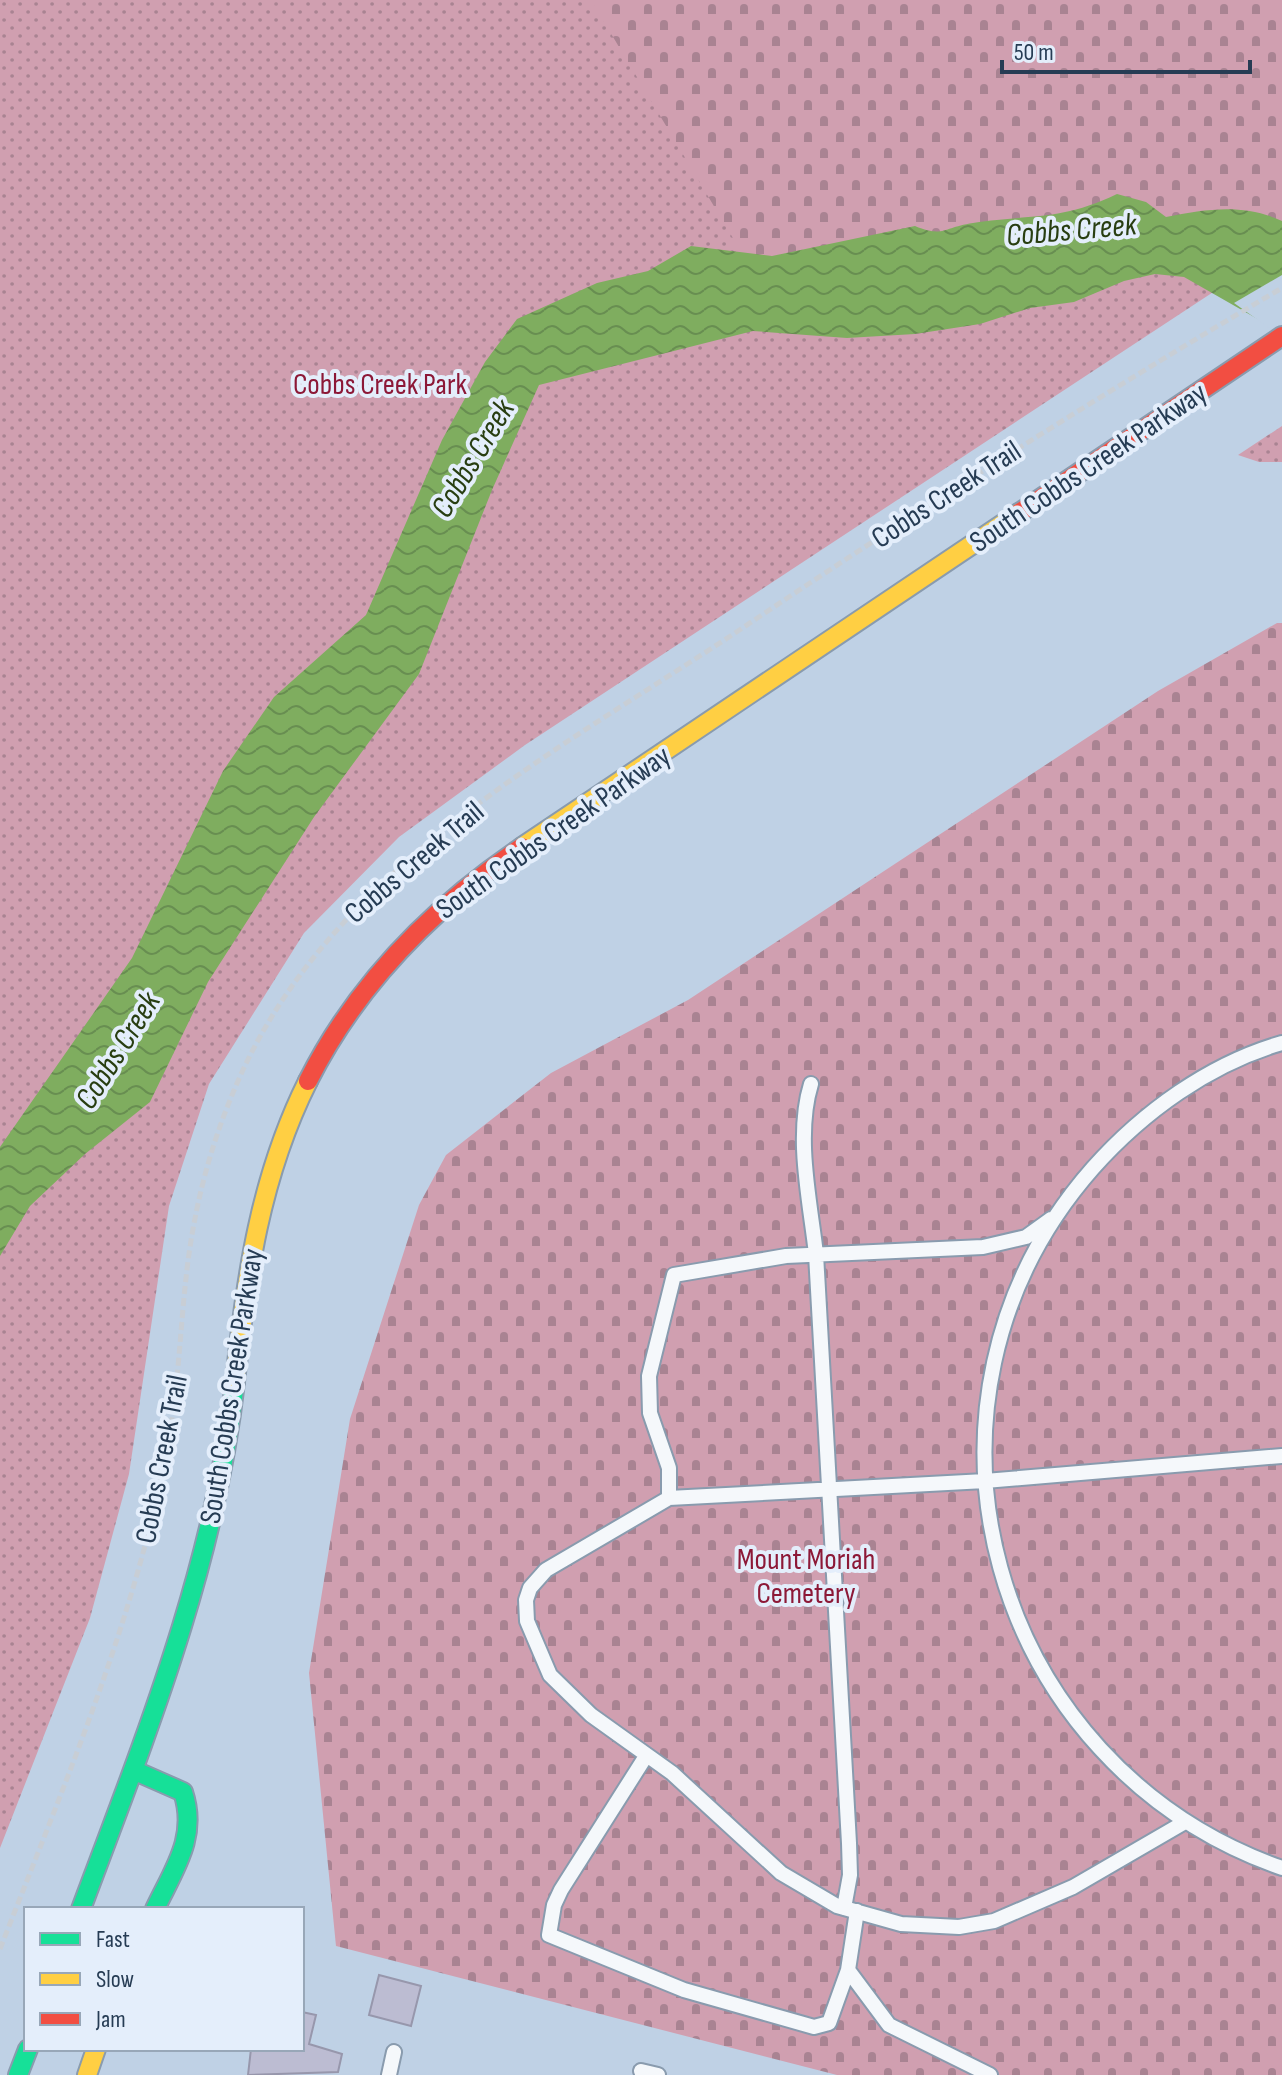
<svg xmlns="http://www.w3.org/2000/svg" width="1282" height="2075" font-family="'Sofia Sans Condensed',sans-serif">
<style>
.green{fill:url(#green-dots)}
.cemetery{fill:url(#cemetery-stones)}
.water{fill:url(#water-waves)}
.pier{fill:#bfd1e5}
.building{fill:#bcbcd2;stroke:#9797ac;stroke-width:2}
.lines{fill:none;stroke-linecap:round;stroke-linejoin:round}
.lane-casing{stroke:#899bae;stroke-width:18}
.fast-casing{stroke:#899bae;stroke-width:22}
.slow-casing{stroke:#899bae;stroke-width:22}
.jam-casing{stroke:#899bae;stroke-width:22}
.path{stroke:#c8ced5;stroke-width:5;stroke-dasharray:8 4;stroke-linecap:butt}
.lane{stroke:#f5f8fb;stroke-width:14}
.fast{stroke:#16e098;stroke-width:18}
.slow{stroke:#ffcf43;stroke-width:18}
.jam{stroke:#f24e42;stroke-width:18}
.labels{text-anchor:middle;stroke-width:8;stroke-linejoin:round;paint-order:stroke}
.park-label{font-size:30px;fill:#8c1837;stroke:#e4eefb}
.street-label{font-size:30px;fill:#263c54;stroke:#e4eefb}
.water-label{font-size:32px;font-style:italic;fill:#283e11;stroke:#e4eefb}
</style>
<defs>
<pattern id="green-dots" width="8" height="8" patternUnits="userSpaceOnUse" patternTransform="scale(2)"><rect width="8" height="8" fill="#d09fb0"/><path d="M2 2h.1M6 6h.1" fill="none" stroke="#a98392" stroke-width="1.8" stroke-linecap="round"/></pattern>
<pattern id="cemetery-stones" width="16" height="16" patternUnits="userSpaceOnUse" patternTransform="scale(2)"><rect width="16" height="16" fill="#d09fb0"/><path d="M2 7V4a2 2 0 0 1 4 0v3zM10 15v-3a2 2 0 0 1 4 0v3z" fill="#a98392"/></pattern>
<pattern id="water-waves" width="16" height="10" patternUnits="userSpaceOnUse" patternTransform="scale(2)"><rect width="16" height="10" fill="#7fad5f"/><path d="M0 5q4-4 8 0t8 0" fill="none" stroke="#688e51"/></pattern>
</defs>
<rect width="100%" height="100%" fill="#bfd1e5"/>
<!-- green -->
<path class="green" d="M0,0H599L1094,257L1227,283L525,745L399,837L304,933L209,1084L169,1206L129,1474L90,1618L0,1848Z
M1282,426V462H1259L1238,455Z"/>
<!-- cemetery -->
<path class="cemetery" d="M591,0H1282V259L755,275Z
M1277,623H1282V2075H837L336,1946L309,1673L350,1419L419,1205L446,1155L551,1073L688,1000L1158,691Z"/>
<!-- water -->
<path class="water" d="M1117,194L1146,202L1166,217C1207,209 1243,203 1282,221V333L1184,277L1155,274L1124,281L1074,302L1030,308L980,324L915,334L847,338L753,331L539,385L492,490L419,674L314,817L208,982L150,1102L85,1154L30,1206L0,1256V1147L132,958L223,771L274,697L366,615L442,440L485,362L517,319L597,283L648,271L691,246L772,256L915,226C944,238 944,227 973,223C1031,214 1061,221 1117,194Z"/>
<!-- pier -->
<path class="pier" d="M1282,275V337L1234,303Z"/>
<!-- building -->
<path class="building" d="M379,1975L421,1986L411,2026L369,2015Z
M302,2012L316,2015L309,2044L342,2054L338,2072L248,2075L251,2049H302Z"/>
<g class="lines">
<!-- lane casing -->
<g class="lane-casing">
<path id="lane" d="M1282,1043C1209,1064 1143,1112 1093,1168C886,1403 990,1766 1282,1868
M811,1084C795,1136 810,1201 816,1254L849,1843L850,1875L844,1908
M669,1498V1468L650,1413L649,1376L674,1275L786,1256L983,1247L1026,1237L1051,1219
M646,1756L561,1890L554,1905L549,1935L684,1990L814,2027L829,2023L848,1970
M1185,1822L1073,1887L994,1921L959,1927L901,1924L837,1906L781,1873L672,1773L591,1715L550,1675L527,1621L526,1600L530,1588L546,1570L669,1498L985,1481L1282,1456
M857,1911L848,1970L889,2025L990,2075
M641,2071L658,2075
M389,2075L394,2052"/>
</g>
<!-- fast casing -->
<g class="fast-casing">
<path id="fast" d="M133,1770L183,1792C198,1837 174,1869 155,1909
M81,1909C145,1738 215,1565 235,1382
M18,2075L28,2049"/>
</g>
<!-- slow casing -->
<g class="slow-casing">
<path id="slow" d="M522,847L1019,513
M235,1382C246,1277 260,1177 308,1081
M87,2075L96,2049"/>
</g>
<!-- jam casing -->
<g class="jam-casing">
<path id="jam" d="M1019,513L1282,336
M308,1081C357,984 432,908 522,847"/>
</g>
<!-- path -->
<path class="path" d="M0,1949C64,1785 134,1623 167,1450C179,1387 180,1324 188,1261C196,1201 211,1144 235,1088C326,871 555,753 741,629C918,510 1098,396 1282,288"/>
<!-- lane -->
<use href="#lane" class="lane"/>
<!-- fast -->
<use href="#fast" class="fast"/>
<!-- slow -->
<use href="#slow" class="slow"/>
<!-- jam -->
<use href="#jam" class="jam"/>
</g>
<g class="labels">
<!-- park labels -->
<g class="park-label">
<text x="380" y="394">Cobbs Creek Park</text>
<text x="806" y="1569">Mount Moriah<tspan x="806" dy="34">Cemetery</tspan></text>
</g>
<!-- street labels -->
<g class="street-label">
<text transform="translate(1088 467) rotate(-34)" y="10">South Cobbs Creek Parkway</text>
<text transform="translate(946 494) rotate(-33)" y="10">Cobbs Creek Trail</text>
<text transform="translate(553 832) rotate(-35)" y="10">South Cobbs Creek Parkway</text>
<text transform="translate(414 862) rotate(-40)" y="10">Cobbs Creek Trail</text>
<text transform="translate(231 1386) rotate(-81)" y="10">South Cobbs Creek Parkway</text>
<text transform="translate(161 1459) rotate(-79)" y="10">Cobbs Creek Trail</text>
</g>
<!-- water labels -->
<g class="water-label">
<text transform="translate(1071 229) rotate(-5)" y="11">Cobbs Creek</text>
<text transform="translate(472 458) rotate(-59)" y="11">Cobbs Creek</text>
<text transform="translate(117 1050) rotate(-58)" y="11">Cobbs Creek</text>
</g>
</g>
<!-- legend -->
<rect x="24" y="1907" width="280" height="144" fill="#e4eefb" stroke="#98a7b8" stroke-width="2"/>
<rect x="40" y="1933" width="40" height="12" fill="#16e098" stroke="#98a7b8" stroke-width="2"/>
<text x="96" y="1947" font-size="24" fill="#263c54">Fast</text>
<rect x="40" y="1973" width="40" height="12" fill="#ffcf43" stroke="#98a7b8" stroke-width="2"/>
<text x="96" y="1987" font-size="24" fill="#263c54">Slow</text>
<rect x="40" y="2013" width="40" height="12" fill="#f24e42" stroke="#98a7b8" stroke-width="2"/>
<text x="96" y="2027" font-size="24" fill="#263c54">Jam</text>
<!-- scale -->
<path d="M1002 60v12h248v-12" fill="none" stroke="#263c54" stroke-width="4"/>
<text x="1014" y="60" font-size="24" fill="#263c54" stroke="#e4eefb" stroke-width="6" paint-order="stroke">50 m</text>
</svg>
